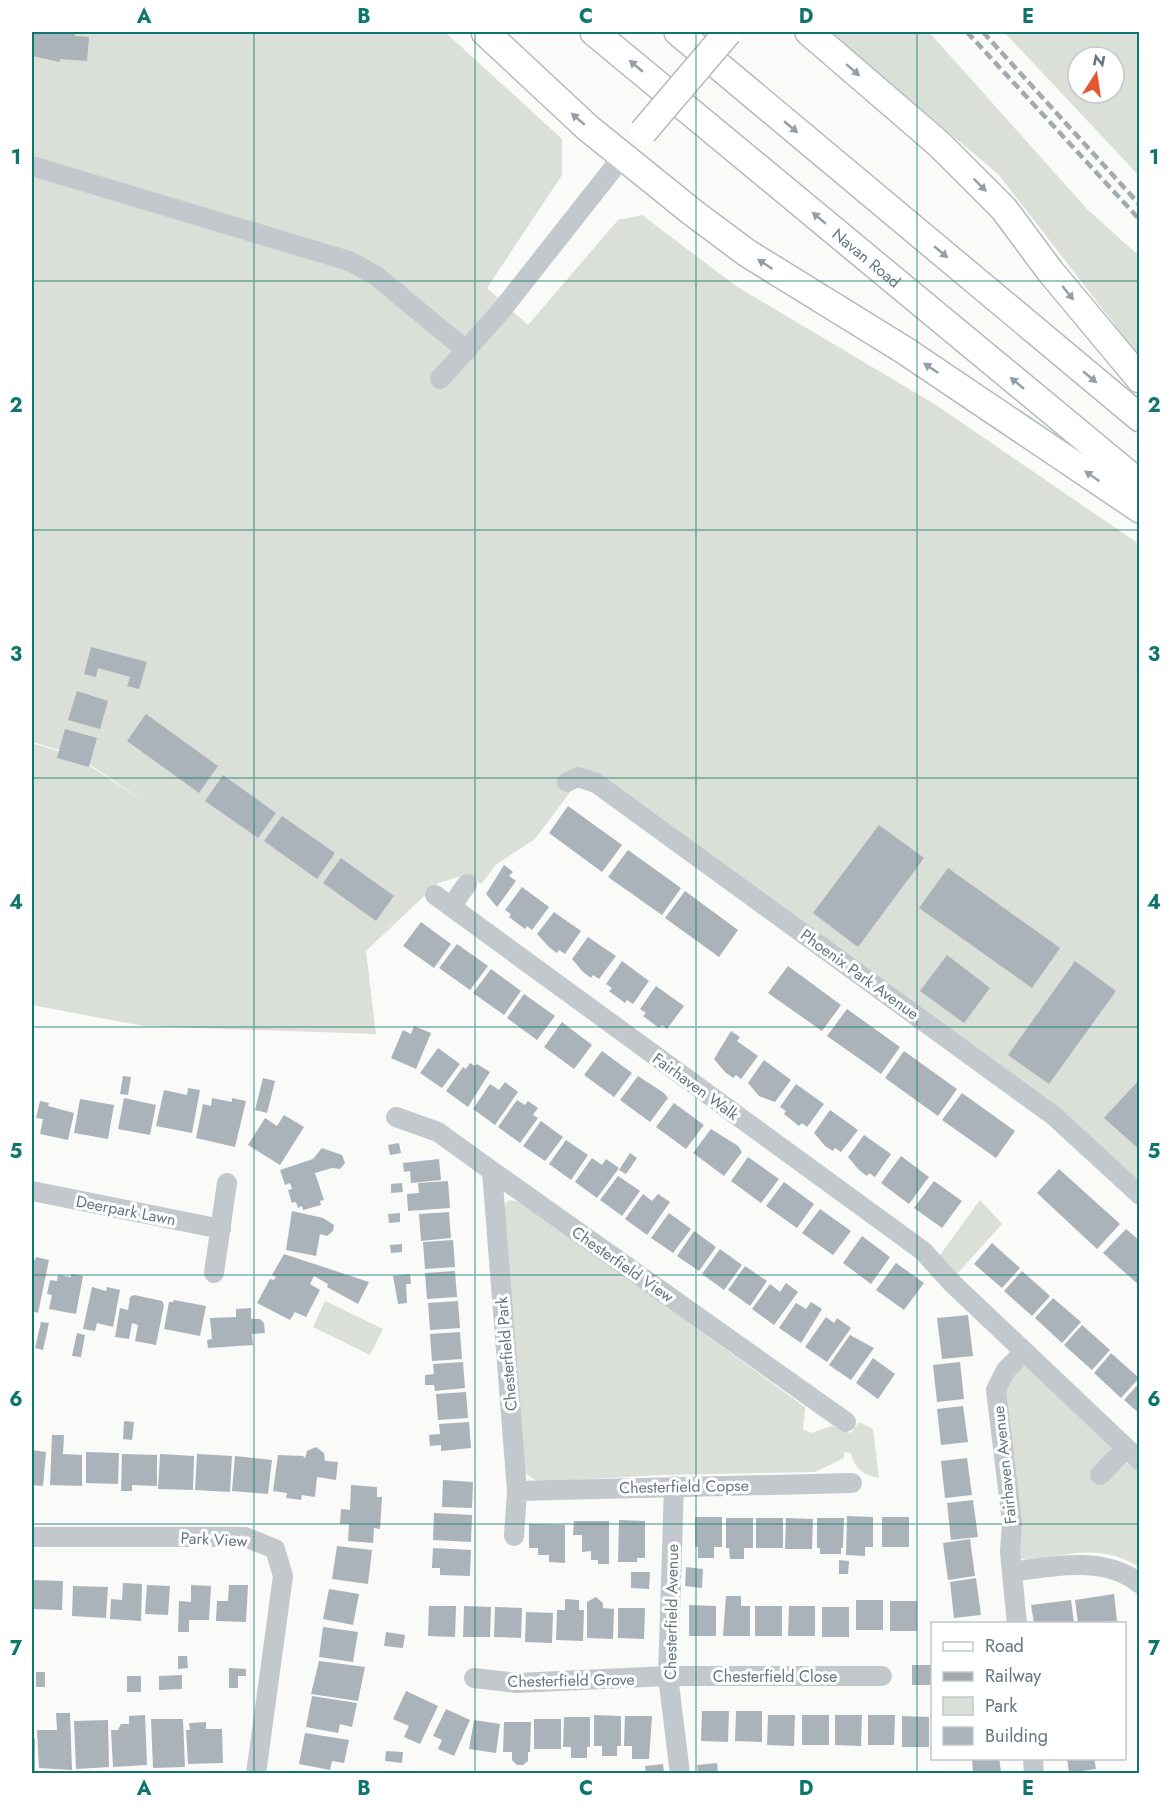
<svg xmlns="http://www.w3.org/2000/svg" width="1171" height="1805" font-family="Jost,sans-serif">
<style>
.green{fill:#dadfd7;fill-rule:evenodd}
.building{fill:#aab3b9}
.lines{fill:none;stroke-linecap:round;stroke-linejoin:round}
.secondary-casing{stroke:#b3babf;stroke-width:30}
.street{stroke:#c3c8cc;stroke-width:20}
.secondary{stroke:#fff;stroke-width:27}
.rail{stroke:#a2aab0;stroke-width:4.5;stroke-dasharray:9 4.5;stroke-linecap:butt}
.secondary-bridge-casing{stroke:#b3babf;stroke-width:30;stroke-linecap:butt}
.secondary-bridge{stroke:#fff;stroke-width:27}
.oneway{fill:#939fa8}
.grid{fill:none;stroke:#0f766e;stroke-width:1.5;stroke-opacity:0.55}
.labels{text-anchor:middle;stroke-width:6;stroke-linejoin:round;paint-order:stroke}
.street-label{font-size:16px;fill:#657683;stroke:#fff}
.neatline{fill:none;stroke:#0f766e;stroke-width:2}
.grid-label{font-size:20px;text-anchor:middle;font-weight:bold;fill:#0f766e}
</style>
<rect width="100%" height="100%" fill="#fafaf8"/>
<!-- green -->
<path class="green" d="M32,32H445L562,139V175L487,288L528,325L618,220L642,215L736,286L936,405L1139,544V1184L600,777H562L571,791L535,839L497,864L481,884L465,875L438,883L366,951L376,1034L143,1026L32,1005V743L76,757L151,806L76,755L32,742Z
M830,32H929L1087,209L1139,256V356L999,175Z
M1004,32H1139V176L1129,165ZM1078,57H1114V93H1078Z
M510,1200L523,1203L805,1407L803,1429L811,1433L832,1426L851,1433L859,1422L873,1429L879,1478C864,1475 854,1469 851,1453L844,1452V1458L815,1472L660,1475L538,1482L525,1473L504,1204Z
M980,1200L1002,1224L955,1276L940,1255Z
M325,1301L383,1329L370,1355L313,1327Z
M1025,1366L1033,1370L1111,1446V1453L1120,1465L1126,1463L1139,1470V1567C1100,1543 1071,1555 1028,1560L1020,1559L1016,1554L1004,1388L1018,1368Z"/>
<!-- building -->
<path class="building" d="M32,32H76L75,36L89,37L87,61L60,59V62L32,56Z
M91,647L147,662L139,689L127,686L130,677L98,668L96,677L84,674Z
M77,691L108,701L100,729L68,720Z
M146,714L218,766L199,793L127,741Z
M65,729L97,738L89,767L57,758Z
M223,775L276,813L258,838L205,801Z
M568,806L622,845L602,872L549,833Z
M282,816L335,853L317,879L264,841Z
M879,825L924,858L858,947L813,913Z
M628,850L681,888L662,915L608,877Z
M341,858L394,896L376,921L323,883Z
M504,865L513,872L509,876L516,881L497,907L486,894Z
M948,868L1060,948L1032,988L919,908Z
M522,887L549,907L532,930L527,926L525,929L509,917L511,914L505,910Z
M685,891L738,930L719,957L665,918Z
M554,912L581,931L565,954L559,950L557,953L549,947L537,934Z
M421,922L451,944L434,968L403,946Z
M588,937L616,956L599,979L593,975L591,978L583,972L572,959Z
M457,944L488,966L470,990L439,968Z
M947,955L990,988L964,1023L920,991Z
M622,961L649,981L633,1004L627,1000L625,1003L609,991L612,988L606,984Z
M1075,961L1116,991L1049,1084L1008,1055Z
M788,966L841,1005L822,1031L768,993Z
M491,969L521,991L504,1015L473,993Z
M656,986L684,1006L667,1029L662,1025L659,1028L643,1016L646,1013L640,1009Z
M524,994L555,1016L537,1040L507,1018Z
M847,1009L900,1047L881,1074L827,1036Z
M562,1022L592,1045L574,1069L544,1047Z
M414,1026L431,1033L416,1069L391,1058L403,1030L411,1034Z
M731,1031L740,1037L737,1041L758,1056L741,1079L736,1075L733,1078L725,1072L714,1059Z
M438,1048L460,1064L442,1088L420,1073Z
M602,1051L632,1073L614,1097L584,1075Z
M904,1051L957,1089L938,1116L885,1078Z
M764,1060L791,1080L775,1102L759,1096L748,1083Z
M470,1063L475,1066L477,1064L490,1072L468,1107L446,1091L463,1067L466,1069Z
M123,1076L131,1077L128,1095L120,1094Z
M638,1076L664,1093L668,1098L650,1122L620,1100Z
M263,1078L275,1081L267,1113L255,1110Z
M1140,1079V1150L1104,1118Z
M505,1082L518,1092L495,1125L473,1109L490,1084L499,1090Z
M796,1084L824,1104L807,1127L802,1123L799,1126L784,1114L786,1111L780,1107Z
M188,1088L200,1090L192,1133L156,1126L164,1090L187,1095Z
M962,1093L1015,1131L996,1158L942,1120Z
M124,1098L156,1105L150,1135L118,1129Z
M212,1098L232,1102V1098L246,1101L235,1147L196,1138L203,1104L211,1106Z
M80,1099L114,1105L108,1139L74,1133Z
M517,1100L525,1105L528,1101L538,1108L533,1115L538,1118L520,1143L498,1127Z
M40,1101L49,1103L48,1106L74,1113L68,1140L40,1134L43,1119L36,1118Z
M674,1103L704,1125L686,1149L656,1127Z
M830,1110L858,1130L841,1152L835,1148L833,1151L825,1146L814,1133Z
M284,1115L304,1127L280,1165L248,1145L265,1118L277,1126Z
M541,1121L563,1137L545,1161L523,1146Z
M711,1129L738,1146L742,1152L724,1176L693,1153Z
M864,1135L891,1154L875,1177L869,1173L867,1176L859,1170L848,1157Z
M566,1140L588,1155L571,1180L549,1164Z
M399,1143L401,1153L390,1155L388,1145Z
M322,1148L342,1155L345,1163L340,1169L332,1168L315,1173L324,1200L320,1201L321,1205L303,1210L302,1206L298,1208L296,1202L292,1203L288,1190L292,1189L290,1183L285,1185L280,1170L313,1159Z
M630,1153L637,1158L626,1174L619,1170Z
M901,1156L929,1177L909,1204L881,1183Z
M748,1157L779,1179L761,1203L731,1181Z
M592,1158L602,1165L606,1159L619,1168L597,1198L575,1182Z
M439,1159L441,1180L411,1183L410,1171L404,1172L403,1163Z
M1059,1169L1120,1224L1097,1249L1037,1193Z
M618,1176L640,1191L622,1216L600,1200Z
M448,1181L450,1208L408,1211L407,1194L419,1193L418,1183Z
M934,1181L962,1201L942,1228L914,1208Z
M784,1182L814,1204L797,1228L766,1206Z
M402,1183L403,1192L391,1193V1184Z
M643,1194L652,1201L658,1194L670,1202L647,1235L625,1219Z
M820,1209L851,1231L833,1255L802,1233Z
M292,1211L323,1218L334,1225L333,1231L327,1236L320,1234L316,1256L286,1250Z
M449,1212L451,1238L421,1241L419,1214Z
M400,1213V1222L389,1223L388,1214Z
M669,1213L691,1229L673,1253L651,1238Z
M1126,1229L1140,1241V1286L1103,1253Z
M694,1231L716,1247L699,1271L677,1256Z
M862,1236L890,1257L871,1284L843,1263Z
M453,1240L455,1267L425,1269L423,1242Z
M992,1243L1020,1268L1002,1288L974,1264Z
M402,1244V1252L391,1253L390,1245Z
M720,1249L742,1265L724,1290L702,1274Z
M284,1254L369,1282L358,1304L327,1287L328,1284L314,1276L310,1284L320,1290L306,1317L295,1312L290,1320L257,1303L270,1279L274,1280L276,1277L272,1275Z
M36,1257L49,1260L38,1313L32,1311V1259L35,1260Z
M896,1263L924,1283L904,1310L876,1290Z
M745,1266L767,1281L750,1306L728,1290Z
M455,1271L457,1297L427,1299L425,1273Z
M1022,1271L1050,1296L1032,1316L1004,1291Z
M71,1274L83,1276L76,1314L49,1309L52,1295L47,1294L50,1280L57,1281L58,1275L71,1277Z
M410,1274L411,1284H406L407,1303L398,1304L393,1276Z
M786,1283L798,1292L774,1325L752,1309L770,1284L780,1292Z
M92,1287L106,1291L107,1287L120,1290L113,1327L97,1323L95,1331L83,1329Z
M134,1295L162,1301L164,1305L156,1345L135,1341L138,1325L132,1323L129,1339L115,1337L120,1308L128,1310L130,1297Z
M1053,1298L1081,1322L1062,1343L1035,1318Z
M174,1300L206,1306L200,1336L164,1329L169,1302H173Z
M458,1301L460,1328L430,1330L428,1303Z
M811,1302L822,1309L801,1343L779,1328L796,1303L806,1309Z
M251,1308V1319H260L264,1323L265,1333L252,1334L253,1345L208,1348L207,1340L212,1339L210,1318L236,1317V1309Z
M968,1315L973,1356L942,1359L937,1318Z
M826,1317L834,1323L837,1318L851,1328L827,1362L805,1347Z
M41,1322L49,1323L43,1350L35,1348Z
M1082,1325L1110,1350L1092,1370L1064,1345Z
M460,1332L462,1359L432,1361L430,1334Z
M77,1333L85,1335L81,1357L72,1356Z
M850,1335L874,1348L851,1380L829,1365Z
M1111,1353L1139,1378L1121,1398L1094,1373Z
M873,1358L895,1374L878,1399L856,1383Z
M463,1362L465,1388L435,1391L434,1385H425V1375L434,1374L433,1364Z
M960,1362L964,1399L937,1402L933,1365Z
M1140,1382V1414L1124,1400Z
M466,1392L468,1418L438,1420L436,1394Z
M963,1406L968,1442L941,1445L937,1409Z
M124,1421L134,1422L132,1440L123,1439Z
M469,1422L471,1448L441,1451V1445L430,1446L429,1435L440,1434L439,1424Z
M52,1435H64L63,1454L82,1455V1486L50,1485Z
M316,1447L324,1453L325,1461L338,1462L336,1480L317,1477L315,1497L302,1495L301,1500L286,1498L287,1493L273,1491L278,1455L303,1456L305,1458L307,1451Z
M32,1450L46,1452L43,1486L32,1485Z
M86,1452L119,1453L118,1484L86,1483Z
M122,1454L157,1455V1486L132,1485V1491H121Z
M160,1454L194,1456L193,1490L158,1489Z
M197,1454L232,1456L230,1492L195,1490Z
M235,1456L272,1460L268,1494L232,1491Z
M967,1458L972,1495L945,1498L941,1461Z
M443,1480L473,1482L472,1508L442,1507Z
M351,1485L377,1487V1497H382L380,1529L374,1528L373,1543L348,1541L349,1524H340L341,1509L350,1510Z
M973,1500L978,1537L951,1540L947,1503Z
M434,1513L472,1515L471,1542L433,1540Z
M847,1516L873,1517V1547H865V1556L846,1555Z
M695,1517H722V1547H714V1558H698V1547H695Z
M882,1517H909V1547H882Z
M726,1518H753V1548H744V1559H730L729,1548H726Z
M756,1518H783V1548H756Z
M786,1518L813,1519L812,1549H785Z
M817,1518H844L843,1548H841V1554H820V1548H817Z
M619,1520L645,1521V1558H637V1562H618Z
M574,1521H609V1564H598V1560H591V1551L582,1552V1535H573Z
M529,1524L565,1525V1563L549,1562V1555H538V1548H529Z
M970,1539L975,1576L948,1580L943,1543Z
M337,1546L372,1550L368,1584L332,1579Z
M433,1548L471,1550L470,1576L440,1575V1568H432Z
M839,1560L849,1561L848,1574H839Z
M686,1567L703,1569L702,1588L685,1586Z
M631,1572H650L649,1589L631,1588Z
M976,1578L981,1615L954,1618L950,1582Z
M32,1580L63,1581L62,1610L32,1609Z
M123,1583L142,1584L141,1621L110,1619L111,1599L122,1600Z
M147,1585L170,1586L168,1615L145,1614Z
M191,1585L211,1586L209,1620H189V1632H178L179,1601L191,1602Z
M229,1585H248L246,1622L216,1621L217,1601H228Z
M73,1586L108,1587L106,1618L72,1616Z
M329,1589L359,1594L353,1625L323,1619Z
M1114,1594L1117,1621L1078,1623L1075,1600Z
M726,1596H741V1606H750V1636H723Z
M596,1597L603,1603V1608L614,1609L613,1639L587,1638V1602Z
M565,1599L579,1600V1610H584L583,1641L556,1640L557,1610H565Z
M856,1600H883V1630H856Z
M1071,1600L1074,1623H1034L1031,1605Z
M890,1601H917V1631H890Z
M689,1605L716,1606V1636H689Z
M429,1606H456L455,1637L428,1636Z
M464,1606L491,1607L490,1637H463Z
M755,1606H782V1636H755Z
M789,1606H815V1636H788Z
M495,1607L522,1608L521,1638L494,1637Z
M822,1607H849V1637H822Z
M618,1608H645L644,1639L618,1638Z
M526,1612L553,1613L552,1643L525,1642Z
M323,1627L358,1632L353,1662L319,1657Z
M386,1632L405,1635L403,1648L384,1646Z
M178,1656H187L188,1668L178,1669Z
M319,1661L365,1667L358,1701L311,1694Z
M912,1665H931V1685H912Z
M229,1668L246,1669V1676H238V1688H229Z
M36,1672H45V1687H36Z
M182,1675V1689L159,1690V1676Z
M127,1676H141V1692H127Z
M406,1691L438,1706L420,1744L404,1737L409,1726L393,1719Z
M312,1696L357,1703L352,1727L340,1724L338,1733L306,1727Z
M446,1709L470,1720L454,1756L438,1749L442,1740L433,1736Z
M702,1711H729L728,1742L701,1741Z
M736,1711H762V1742L735,1741Z
M56,1713H70L72,1770L39,1768L37,1730H57Z
M145,1715L147,1765L113,1767L111,1730H118L121,1724H129V1716Z
M594,1715L621,1716V1746H617V1756H602V1746H594Z
M768,1715H795L794,1746L767,1745Z
M802,1715H829V1745H802Z
M835,1715H862L861,1746L835,1745Z
M868,1715H895L894,1745H868Z
M625,1716H652L649,1759H632V1746H624Z
M902,1716L929,1717V1747H902Z
M564,1717H590V1747H587V1758H571V1747H563Z
M151,1719H183L185,1767L153,1768Z
M534,1719H561V1749H534Z
M108,1720L109,1767L76,1769L74,1721Z
M474,1720L500,1724L496,1753L469,1749Z
M206,1722V1729H222L223,1763L188,1764L186,1730H190L189,1723Z
M504,1722H531L530,1752H528V1761L523,1765H517L512,1760V1752H503Z
M305,1733L349,1740L344,1763L332,1761L330,1770L299,1764Z
M32,1738H35V1771H32Z
M386,1751L403,1752L402,1763L385,1761Z
M972,1758H999L1001,1772L973,1773Z
M1067,1758H1094L1096,1769L1069,1773Z
M717,1763L718,1773H698L697,1765Z
M663,1764L664,1773H646L645,1766Z"/>
<g class="lines">
<!-- secondary casing -->
<g class="secondary-casing">
<g id="secondary">
<path d="M485,32L588,128L692,212L747,253L904,350L1140,509"/>
<path id="s1" d="M594,32L1140,484"/>
<path d="M678,32L1140,418"/>
<path d="M809,32L939,144L1004,209L1050,271L1140,379"/>
</g>
</g>
<!-- street -->
<path class="street" d="M32,166L349,261L375,275L467,351
M440,379L500,312L623,156
M567,782L578,777L596,783L1054,1116L1140,1195
M435,895L923,1251L952,1283L1140,1461
M451,907L467,884
M396,1117L438,1132L492,1171L846,1422
M492,1171L517,1491L514,1536
M32,1191L221,1229
M214,1273L227,1183
M1100,1475L1126,1448
M674,1486L668,1676L680,1774
M517,1491L852,1483
M32,1537H245L275,1549L283,1576L256,1774
M1012,1572C1052,1566 1106,1555 1140,1584
M1017,1624L1010,1552L1012,1522L996,1390L1006,1370L1024,1352
M474,1678L517,1683L668,1676H882
M1033,1758L1034,1774"/>
<!-- secondary -->
<use href="#secondary" class="secondary"/>
<!-- rail -->
<path class="rail" d="M967,32L1140,220
M983,32L1140,205"/>
<!-- secondary-bridge casing -->
<g class="secondary-bridge-casing">
<path id="secondary-bridge" d="M643,132L728,32"/>
</g>
<!-- secondary-bridge -->
<use href="#secondary-bridge" class="secondary-bridge"/>
</g>
<!-- one-way arrows -->
<defs><path id="oneway-solid" d="M-6-.8H1V-3.2L6.5 0L1 3.2V.8H-6Z" transform="scale(1.5)"/></defs>
<g class="oneway">
<use href="#oneway-solid" transform="translate(636 66) rotate(-140)"/>
<use href="#oneway-solid" transform="translate(853 70) rotate(41)"/>
<use href="#oneway-solid" transform="translate(578 119) rotate(-139)"/>
<use href="#oneway-solid" transform="translate(791 127) rotate(40)"/>
<use href="#oneway-solid" transform="translate(980 185) rotate(45)"/>
<use href="#oneway-solid" transform="translate(819 218) rotate(-140)"/>
<use href="#oneway-solid" transform="translate(941 252) rotate(40)"/>
<use href="#oneway-solid" transform="translate(765 264) rotate(-147)"/>
<use href="#oneway-solid" transform="translate(1068 293) rotate(51)"/>
<use href="#oneway-solid" transform="translate(931 368) rotate(-146)"/>
<use href="#oneway-solid" transform="translate(1090 377) rotate(40)"/>
<use href="#oneway-solid" transform="translate(1017 383) rotate(-140)"/>
<use href="#oneway-solid" transform="translate(1092 476) rotate(-145)"/>
</g>
<!-- grid -->
<path class="grid" d="M254,32V1774M475,32V1774M696,32V1774M917,32V1774M32,281H1140M32,530H1140M32,778H1140M32,1027H1140M32,1275H1140M32,1524H1140"/>
<g class="labels">
<!-- street labels -->
<g class="street-label">
<text dy="6" stroke="none"><textPath href="#s1" startOffset="354">Navan Road</textPath></text>
<text transform="translate(860 974) rotate(36)" y="6">Phoenix Park Avenue</text>
<text transform="translate(696 1086) rotate(36)" y="6">Fairhaven Walk</text>
<text transform="translate(126 1210) rotate(11)" y="6">Deerpark Lawn</text>
<text transform="translate(623 1264) rotate(35)" y="6">Chesterfield View</text>
<text transform="translate(506 1354) rotate(-95)" y="6">Chesterfield Park</text>
<text transform="translate(1004 1465) rotate(-96)" y="6">Fairhaven Avenue</text>
<text transform="translate(684 1486) rotate(-1)" y="6">Chesterfield Copse</text>
<text transform="translate(214 1539) rotate(3)" y="6">Park View</text>
<text transform="translate(671 1612) rotate(-89)" y="6">Chesterfield Avenue</text>
<text x="775" y="1682">Chesterfield Close</text>
<text transform="translate(571 1680) rotate(-1)" y="6">Chesterfield Grove</text>
</g>
</g>
<!-- border -->
<rect width="1171" height="1805" fill="none" stroke="#ffffff" stroke-width="66"/>
<!-- legend -->
<rect x="931" y="1622" width="195" height="138" fill="#ffffff" stroke="#c1c8cd" stroke-width="1.5"/>
<rect x="943" y="1642" width="30" height="9" fill="#ffffff" stroke="#c1c8cd" stroke-width="1.5"/>
<text x="985" y="1652" font-size="18" fill="#657683">Road</text>
<rect x="943" y="1672" width="30" height="9" fill="#a2aab0" stroke="#c1c8cd" stroke-width="1.5"/>
<text x="985" y="1682" font-size="18" fill="#657683">Railway</text>
<rect x="943" y="1697" width="30" height="18" fill="#dadfd7" stroke="#c1c8cd" stroke-width="1.5"/>
<text x="985" y="1712" font-size="18" fill="#657683">Park</text>
<rect x="943" y="1727" width="30" height="18" fill="#aab3b9" stroke="#c1c8cd" stroke-width="1.5"/>
<text x="985" y="1742" font-size="18" fill="#657683">Building</text>
<!-- north arrow -->
<g transform="translate(1096 75) rotate(12)"><circle r="28" fill="#ffffff" stroke="#c1c8cd" stroke-width="1.5"/>
<path d="M0-4.5L10 22L0 15L-10 22Z" fill="#e4572e"/>
<text y="-9" font-size="16" font-weight="bold" text-anchor="middle" fill="#657683">N</text>
</g>
<rect x="33" y="33" width="1105" height="1739" class="neatline"/>
<g class="grid-label">
<text x="144" y="23">A</text>
<text x="364" y="23">B</text>
<text x="586" y="23">C</text>
<text x="806" y="23">D</text>
<text x="1028" y="23">E</text>
<text x="16" y="164">1</text>
<text x="1154" y="164">1</text>
<text x="16" y="412">2</text>
<text x="1154" y="412">2</text>
<text x="16" y="661">3</text>
<text x="1154" y="661">3</text>
<text x="16" y="909">4</text>
<text x="1154" y="909">4</text>
<text x="16" y="1158">5</text>
<text x="1154" y="1158">5</text>
<text x="16" y="1406">6</text>
<text x="1154" y="1406">6</text>
<text x="16" y="1655">7</text>
<text x="1154" y="1655">7</text>
<text x="144" y="1795">A</text>
<text x="364" y="1795">B</text>
<text x="586" y="1795">C</text>
<text x="806" y="1795">D</text>
<text x="1028" y="1795">E</text>
</g>
</svg>
